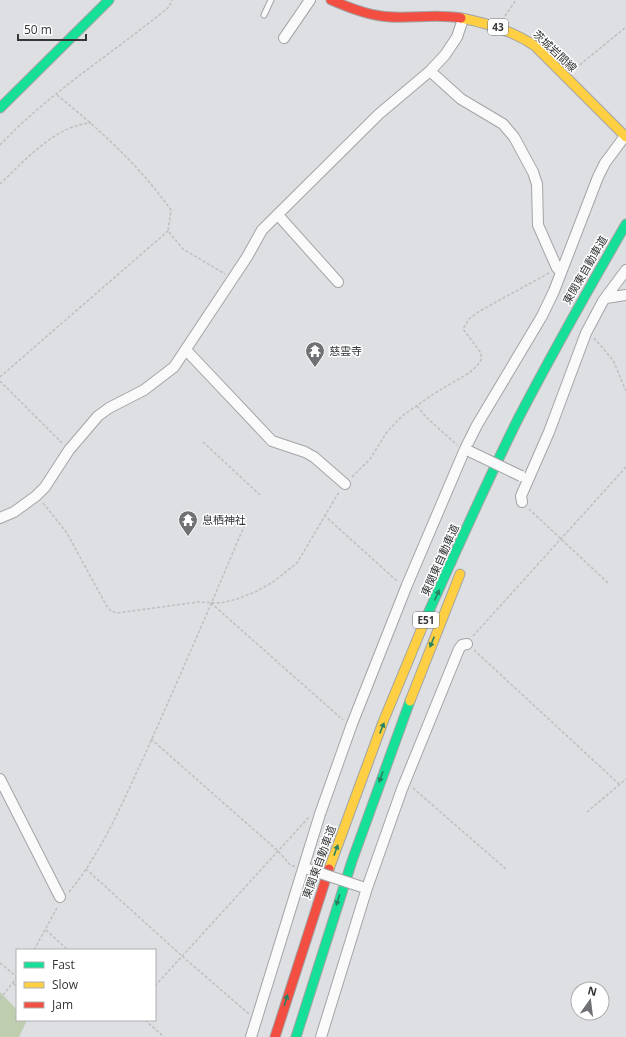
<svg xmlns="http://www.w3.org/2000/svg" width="626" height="1037" font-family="'Open Sans','Noto Sans JP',sans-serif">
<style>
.green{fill:#bfceaf}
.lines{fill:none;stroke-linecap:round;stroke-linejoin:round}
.lane-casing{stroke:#a2a4a6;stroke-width:7}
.street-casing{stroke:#a2a4a6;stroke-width:12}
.fast-casing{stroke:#a2a4a6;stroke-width:11}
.slow-casing{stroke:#a2a4a6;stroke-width:11}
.jam-casing{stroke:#a2a4a6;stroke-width:11}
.path{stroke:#bdbfc0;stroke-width:1.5;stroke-dasharray:3 2;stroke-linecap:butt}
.lane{stroke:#fafafb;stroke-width:5}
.street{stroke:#fafafb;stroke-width:10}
.fast{stroke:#16e098;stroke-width:9}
.slow{stroke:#ffcf43;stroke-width:9}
.jam{stroke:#f24e42;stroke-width:9}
.street-bridge-casing{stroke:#a2a4a6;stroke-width:12;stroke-linecap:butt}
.street-bridge{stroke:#fafafb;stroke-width:10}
.oneway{fill:#268263}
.labels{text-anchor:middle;stroke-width:3;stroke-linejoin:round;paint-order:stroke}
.shield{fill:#fff;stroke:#717274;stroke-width:1}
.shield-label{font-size:10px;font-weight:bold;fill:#343638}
.street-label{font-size:11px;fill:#343638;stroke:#fff}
.poi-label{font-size:11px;fill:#343638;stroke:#fff;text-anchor:start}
</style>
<rect width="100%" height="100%" fill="#dddfe2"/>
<!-- green -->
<path class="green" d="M0,992L17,1010V1020H27L19,1037H0Z"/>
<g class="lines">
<!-- lane casing -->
<g class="lane-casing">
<path id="lane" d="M264,15L271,0"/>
</g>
<!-- street casing -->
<g class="street-casing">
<path id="street" d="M284,38L310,0
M430,71L461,99L503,124L514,137L533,172L537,184L538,225L557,268L561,272
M278,215L338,282
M606,298L626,295
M186,350L272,441L305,452L314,457L345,484
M522,502L521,496L549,432L586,333L603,301L626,270
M0,518L14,512L36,496L45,487L69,450L98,416L109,408L144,390L174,367L247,257L262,230L379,114L430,71L445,55L457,37L463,19
M0,779L60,897
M251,1037L320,814L352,724L407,585L465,449L477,425L542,316L554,291L598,177L605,163L625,136
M321,1037L367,888L402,789L459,649L462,645L467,644"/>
</g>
<!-- fast casing -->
<g class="fast-casing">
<path id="fast" d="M0,108L109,0
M426,618C456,551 486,483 519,417C553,352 589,288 626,224
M296,1037L352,861L410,701"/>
</g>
<!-- slow casing -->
<g class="slow-casing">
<path id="slow" d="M461,18C487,23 513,31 535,46L626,137
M410,701L460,574
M329,869L383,722L426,618"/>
</g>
<!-- jam casing -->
<g class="jam-casing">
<path id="jam" d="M331,0C347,7 364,14 381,16C407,20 433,13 461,18
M275,1037L329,869"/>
</g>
<!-- path -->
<path class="path" d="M505,16L516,0
M576,68L626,27
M57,95C99,129 139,165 171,210L168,231L183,249L225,274
M0,145C50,92 113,53 169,7L172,0
M0,184C24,161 56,125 91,123
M594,338L613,360L626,391
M0,377L168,231
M0,381L62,443
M417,406L426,417L457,445
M203,442L260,495
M352,477L370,459L387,432L402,416L435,393L469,373L477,366L481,360V353L463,329L469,319L478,312L549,273
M43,503L67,533L106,605L111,611L117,613L198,602L221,603L237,599L255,592L273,582L297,563L339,492
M529,509L608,583
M324,515L398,582
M211,603L343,720
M473,636L626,467
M474,650L620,785
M151,739L278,851L291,866H295
M413,788L507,870
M587,812L626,779
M86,869L182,956L249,1014
M69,892C103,851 124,799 146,752C180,676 213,600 245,524
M46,930L68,950
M34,950L58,906
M0,963L17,977
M13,983L17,988
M155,986L309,817
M0,999L17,977
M48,1020L49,1021
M145,1020L164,1037"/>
<!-- lane -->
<use href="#lane" class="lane"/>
<!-- street -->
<use href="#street" class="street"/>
<!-- fast -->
<use href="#fast" class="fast"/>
<!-- slow -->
<use href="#slow" class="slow"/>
<!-- jam -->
<use href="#jam" class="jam"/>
<!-- street-bridge casing -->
<g class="street-bridge-casing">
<path id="street-bridge" d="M469,451L521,476
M308,869L362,887"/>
</g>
<!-- street-bridge -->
<use href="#street-bridge" class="street-bridge"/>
</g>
<!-- one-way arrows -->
<defs><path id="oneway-solid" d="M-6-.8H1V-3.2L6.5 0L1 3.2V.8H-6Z"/></defs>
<g class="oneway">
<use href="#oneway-solid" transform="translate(437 595) rotate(-66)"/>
<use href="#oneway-solid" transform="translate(432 642) rotate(112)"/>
<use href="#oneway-solid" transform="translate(382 728) rotate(-68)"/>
<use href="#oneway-solid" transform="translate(381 777) rotate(109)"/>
<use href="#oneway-solid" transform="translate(336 850) rotate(-70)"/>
<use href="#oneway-solid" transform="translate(338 900) rotate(108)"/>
<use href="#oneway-solid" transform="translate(286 1000) rotate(-73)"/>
</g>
<!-- icons -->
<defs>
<g id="temple-pin" transform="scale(1)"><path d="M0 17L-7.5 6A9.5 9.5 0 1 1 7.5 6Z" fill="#6f7174" stroke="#fff"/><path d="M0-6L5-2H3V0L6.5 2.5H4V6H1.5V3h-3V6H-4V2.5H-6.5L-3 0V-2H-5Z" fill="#fff"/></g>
</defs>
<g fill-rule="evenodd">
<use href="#temple-pin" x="315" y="351"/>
<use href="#temple-pin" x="188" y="520"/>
</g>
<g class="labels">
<!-- shield labels -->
<g class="shield">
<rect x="488" y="19" width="20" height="16" rx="3"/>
<rect x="413" y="612" width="26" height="16" rx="3"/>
</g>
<g class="shield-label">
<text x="498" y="31">43</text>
<text x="426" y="624">E51</text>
</g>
<!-- street labels -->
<g class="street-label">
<text transform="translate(555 51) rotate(43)" y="4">茨城岩間線</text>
<text transform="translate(585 270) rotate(-60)" y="4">東関東自動車道</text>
<text transform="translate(440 560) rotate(-66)" y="4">東関東自動車道</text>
<text transform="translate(319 862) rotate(-70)" y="4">東関東自動車道</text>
</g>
<!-- poi labels -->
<g class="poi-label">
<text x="329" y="355">慈雲寺</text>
<text x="202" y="524">息栖神社</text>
</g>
</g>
<!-- legend -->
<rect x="16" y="949" width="140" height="72" fill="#ffffff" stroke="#aeafaf"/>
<rect x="24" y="962" width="20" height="6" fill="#16e098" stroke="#aeafaf"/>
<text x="52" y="969" font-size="12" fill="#343638">Fast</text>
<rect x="24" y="982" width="20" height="6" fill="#ffcf43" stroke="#aeafaf"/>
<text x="52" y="989" font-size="12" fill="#343638">Slow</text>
<rect x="24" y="1002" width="20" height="6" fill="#f24e42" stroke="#aeafaf"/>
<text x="52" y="1009" font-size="12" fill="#343638">Jam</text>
<!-- north arrow -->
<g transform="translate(590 1001) rotate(14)"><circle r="19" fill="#ffffff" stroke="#aeafaf"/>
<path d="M0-3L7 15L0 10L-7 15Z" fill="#6f7174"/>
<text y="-6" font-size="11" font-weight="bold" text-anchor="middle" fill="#343638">N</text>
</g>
<!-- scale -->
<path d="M18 34v6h68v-6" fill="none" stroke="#343638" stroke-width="2"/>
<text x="24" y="34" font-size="12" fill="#343638" stroke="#ffffff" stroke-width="3" paint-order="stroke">50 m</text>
</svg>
